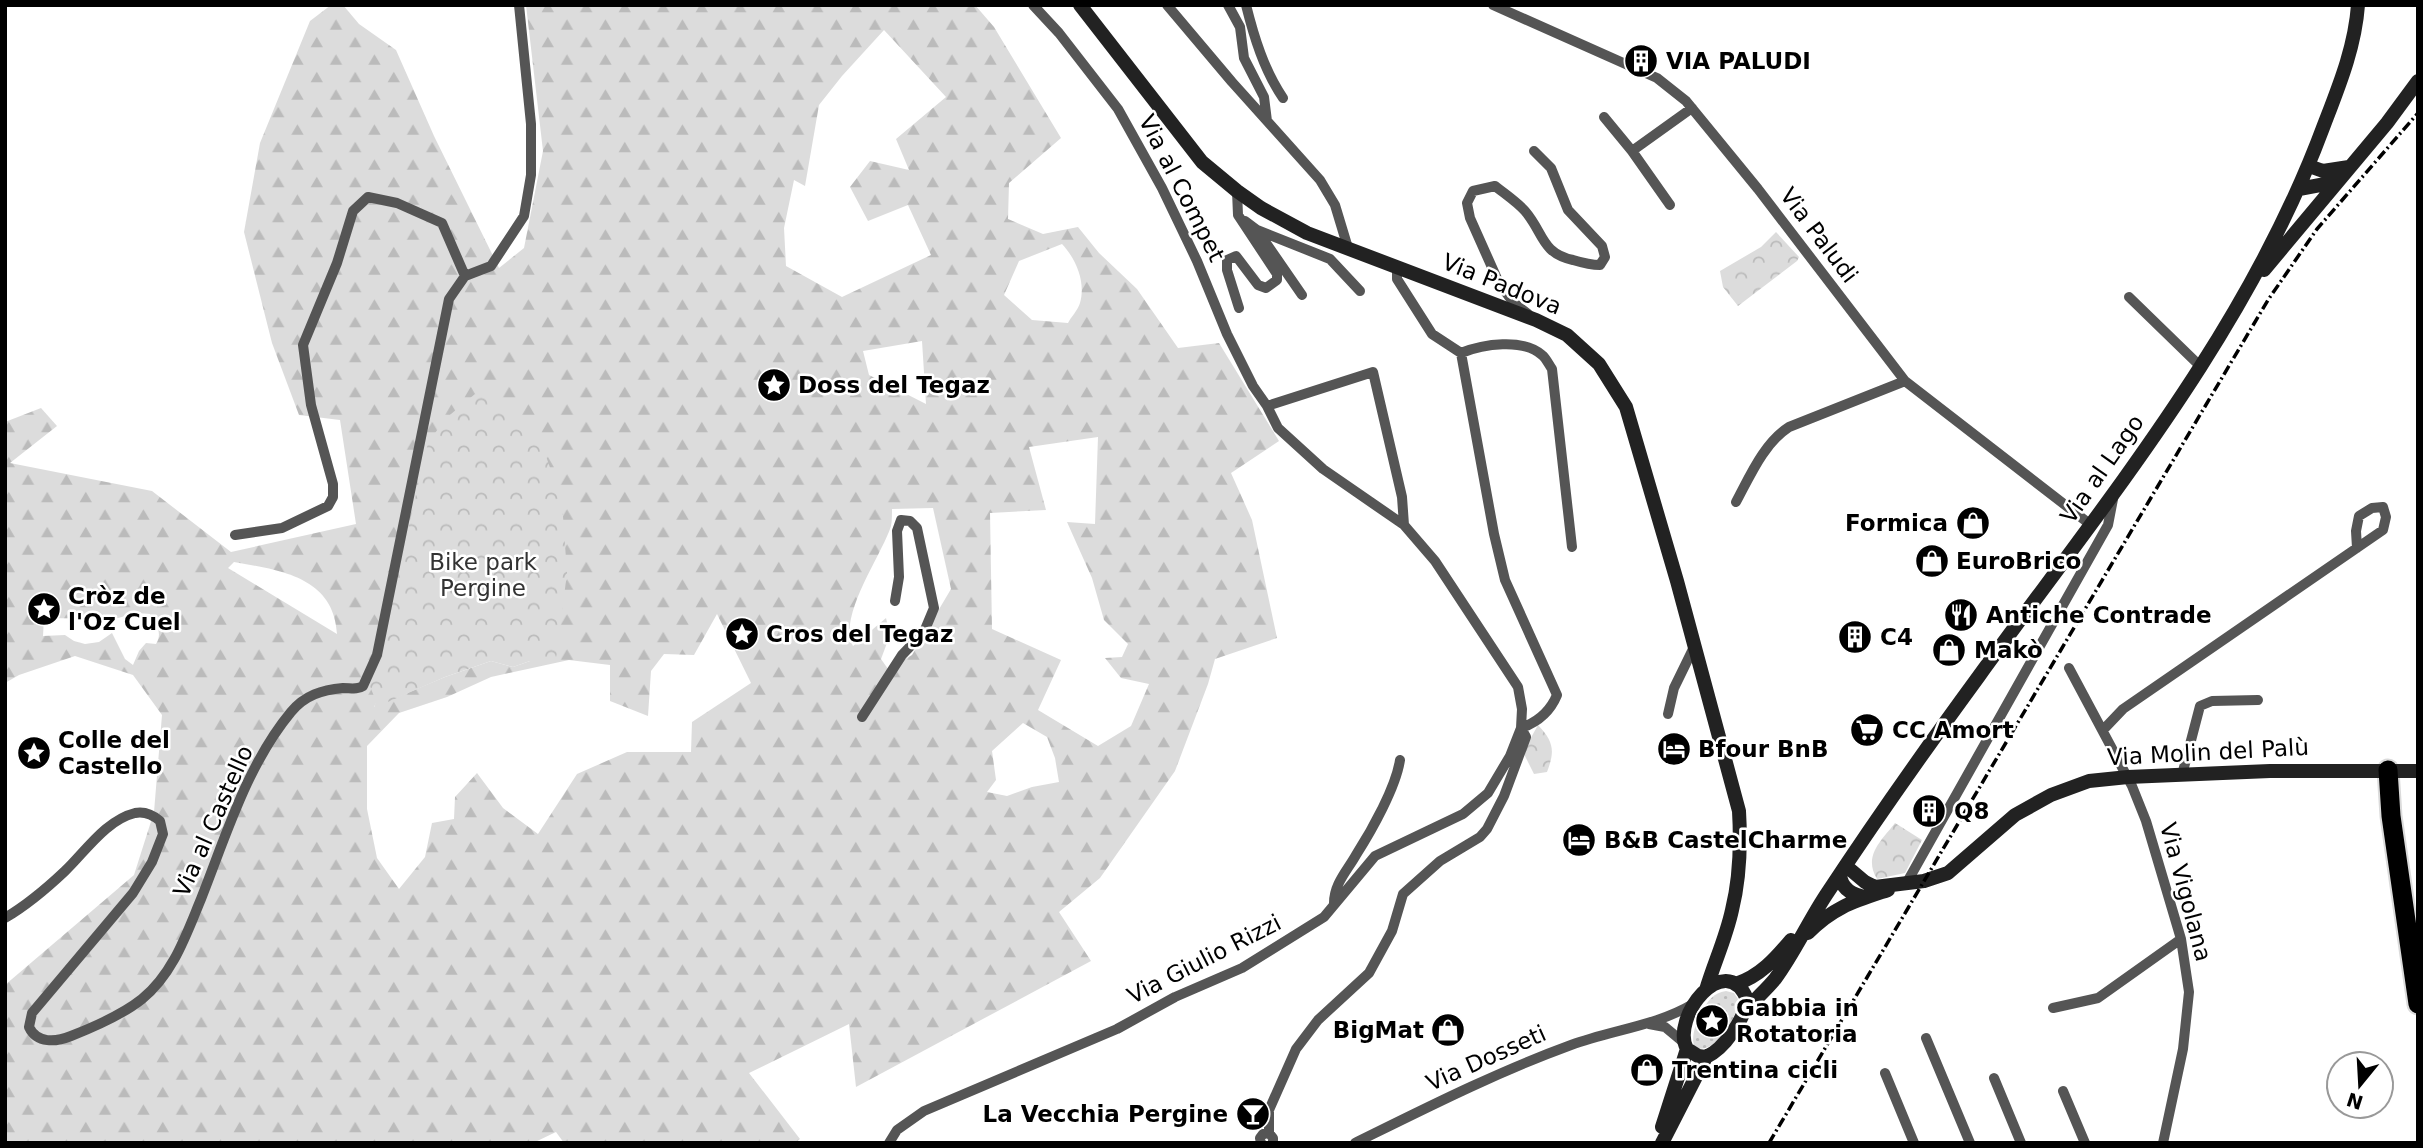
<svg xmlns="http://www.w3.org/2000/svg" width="2423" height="1148" font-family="'DejaVu Sans',sans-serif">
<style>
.grass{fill:url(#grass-dots)}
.forest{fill:url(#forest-firs);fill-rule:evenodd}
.park{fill:url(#park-crowns)}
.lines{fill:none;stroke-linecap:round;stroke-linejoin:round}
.highway-casing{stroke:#dbdbdb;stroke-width:23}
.street{stroke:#555;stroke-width:10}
.secondary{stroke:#222;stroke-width:14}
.highway{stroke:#000;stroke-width:19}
.rail{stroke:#000;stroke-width:3.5;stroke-dasharray:10 3.5 2 3.5;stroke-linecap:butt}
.labels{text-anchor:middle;stroke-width:5;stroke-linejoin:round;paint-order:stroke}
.poi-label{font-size:23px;font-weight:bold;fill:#000;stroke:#fff;text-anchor:start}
.street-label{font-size:23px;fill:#000;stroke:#fff}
.park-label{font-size:23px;fill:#333;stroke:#fff}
</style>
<defs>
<pattern id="grass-dots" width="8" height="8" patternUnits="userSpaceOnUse" patternTransform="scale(1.75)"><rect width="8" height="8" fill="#dcdcdc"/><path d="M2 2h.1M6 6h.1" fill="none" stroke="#bbb" stroke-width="1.8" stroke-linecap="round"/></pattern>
<pattern id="forest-firs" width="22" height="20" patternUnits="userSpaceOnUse" patternTransform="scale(1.75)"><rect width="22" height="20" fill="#dcdcdc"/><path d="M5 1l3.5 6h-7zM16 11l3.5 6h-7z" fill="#bbb"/></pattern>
<pattern id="park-crowns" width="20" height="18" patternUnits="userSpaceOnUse" patternTransform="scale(1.75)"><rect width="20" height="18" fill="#dcdcdc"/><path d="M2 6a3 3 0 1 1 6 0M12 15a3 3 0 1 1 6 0" fill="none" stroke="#bbb"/></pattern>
</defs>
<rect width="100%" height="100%" fill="#fff"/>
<!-- grass -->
<path class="grass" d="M1726,991L1734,993L1738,999C1738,1013 1725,1038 1712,1045C1682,1061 1695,1022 1702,1011C1709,1000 1713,993 1726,991Z"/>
<!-- forest -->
<path class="forest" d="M331,5H343L359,24L396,50L434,136L499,268L524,248L543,151L526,5H975L994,27L1061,138L1009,183L1008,219L1043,234L1078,227L1099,253L1137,289L1178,348L1219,343L1279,441L1231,473L1252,520L1277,638L1215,659L1208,684L1175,771L1100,878L1059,912L1091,961L856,1087L849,1024L749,1073L800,1139L795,1143H564L556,1132L533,1143H5V985L134,875L154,812L162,715L133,675L75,656L19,675L5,683V422L41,408L57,426L10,463L152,491L231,552L356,524L340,420L299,415L272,343L244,232L260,143L310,21ZM884,30L946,97L896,139L909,170L870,161L850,187L868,221L908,205L931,255L842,297L786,266L784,228L794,180L805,186L819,105L842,76ZM1062,244C1076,259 1086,282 1080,303C1078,310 1071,317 1068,323L1032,320L1004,295L1019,261ZM922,341L926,404L869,375L863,351ZM1098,437L1095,524L1067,522L1092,578L1104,620L1128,644L1122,657L1105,658L1121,678L1149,684L1131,726L1098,746L1038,710L1061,660L992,629L990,513L1046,510L1029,447ZM933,508L951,589L912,655L888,669L881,659L890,635L886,618L853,646C837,617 882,555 891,526C892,521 892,514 892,509ZM234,562C280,570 334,577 337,634L228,568ZM567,573L530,661L513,667L491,661L445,677L374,707L377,701ZM137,613L150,614C156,625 163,632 156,644L146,643L139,651L133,665L125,659L112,633L99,642L85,644L74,641L65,635L43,636L44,618L114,619ZM717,614L751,683L692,722L691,752H627L577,774L538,834L503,808L477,773L455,797L454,819L432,823L425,857L399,889L377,858L367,809V746L399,713L447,697L491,677L569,660L610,665V701L648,716L651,671L664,654L694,655ZM1023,723L1047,737L1055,758L1059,782L1032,787L1007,796L987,792L996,780L992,751Z"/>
<!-- park -->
<path class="park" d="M1776,232L1799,257L1797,261L1738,306L1723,287L1720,271L1761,247Z
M475,394L517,407L547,459L562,502L567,573L556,659L530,661L513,667L491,661L445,677L374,708L376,701L369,684L375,671L428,443L445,419Z
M1538,725C1554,742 1555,751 1547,772L1534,774L1523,752Z
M1895,823L1922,840L1905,873L1877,879C1863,856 1881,841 1895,823Z"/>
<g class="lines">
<!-- highway casing -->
<g class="highway-casing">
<path id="highway" d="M2388,770L2391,816L2418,1004"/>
</g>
<!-- street -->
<path class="street" d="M1167,5L1232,82L1320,180L1335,205L1348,248
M1228,5L1240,27L1244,58L1264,97L1267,121
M1246,5C1254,37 1264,70 1283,98
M1493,5L1657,78L1686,101L1758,189L1905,381L2091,525
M1604,117L1632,151L1670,205
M1632,151L1692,108
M1237,191L1238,215L1277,274V280L1266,288L1258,285L1236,256L1227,260V270L1239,308
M1245,221L1257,230L1330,259L1360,291
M1257,230L1302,295
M1397,266V279L1432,334L1461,353
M2129,297L2200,366
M1528,314L1513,302L1499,283L1470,218L1467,203L1473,191L1495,186C1505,194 1517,202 1525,211C1544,233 1541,253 1573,260C1583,263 1590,265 1600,265L1605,257L1602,246L1568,210L1551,168L1534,151
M1267,406L1373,372L1402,497L1404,525
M1736,502C1750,476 1764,443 1789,427L1905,381
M235,535L282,528L328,506L333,497V484L311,405L303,345L337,263L353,211L368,197L397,203L442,223L465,276
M2069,668L2132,786L2146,821L2181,939L2189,992L2183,1049L2163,1143
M1668,714L1674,688L1695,645
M862,717L902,655L924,632L934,608L917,528L910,521L901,520L897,531L899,577L895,601
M1521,728C1538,722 1550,712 1557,695L1505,580L1494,534L1461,353C1483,344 1523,338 1542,355C1546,358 1549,365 1552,369L1572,547
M2103,730L2123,709L2383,530L2386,517L2383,507L2372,508L2359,516L2356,531L2357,548
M2182,775L2200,706L2212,701L2258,700
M1906,884L2108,525L2114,494
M1334,903C1334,884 1347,871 1356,855C1372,830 1396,787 1400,760
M5,918C27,905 46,889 65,871C85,852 106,820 135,813C145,811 153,815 160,821L163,834L152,862L133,893L32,1013L29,1027C37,1044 56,1042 71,1036C94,1027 122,1015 142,999C173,974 186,935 201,899C226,836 247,765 291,712C305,695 322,690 343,688C351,688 357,690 363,686L377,655L449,299L465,276L491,266L524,216L531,175V124L519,5
M2053,1008L2098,998L2181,939
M1649,1024L1665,1027L1683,1042
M1926,1038L1970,1143
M1885,1073L1914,1143
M1994,1078L2021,1143
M2063,1091L2085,1143
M1269,1133V1110L1296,1049L1318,1020L1369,973L1392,931L1403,894L1440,861L1480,837L1487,829L1504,796L1526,737L1521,728
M889,1143L897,1130L924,1111L1117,1029L1175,997L1242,968L1324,917L1375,856L1463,814L1488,793L1510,756L1521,728L1522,709L1518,687L1435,561L1404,525L1323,469L1278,428L1267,406L1253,386L1227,334L1197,261L1162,188L1118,109L1059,33L1033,5
M1261,1143L1260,1138L1263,1134L1269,1133L1273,1138V1143
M1355,1143C1426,1108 1497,1072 1571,1045C1611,1030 1656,1026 1693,1004"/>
<!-- secondary -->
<path class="secondary" d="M1080,5L1202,162L1237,191L1261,208L1307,233L1536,320L1567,335L1599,364L1626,407L1677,581L1739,811C1741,845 1740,878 1732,910C1726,938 1714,963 1706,990
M2309,166L2323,171L2349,167
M2299,189L2336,182
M2264,270L2387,123L2418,81
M1846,866L1865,882L1875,887L1924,881L1948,873L2015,815L2051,795L2089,781L2128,777L2270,771H2418
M1840,874C1841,889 1852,895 1866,897
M1808,933C1833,907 1855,901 1888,890
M1736,984C1760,976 1775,959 1791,940
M1743,1014C1753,1001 1765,991 1775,979C1795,952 1809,920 1828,892C1876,819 1927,747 1979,676C2106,501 2248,331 2324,125C2339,86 2355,47 2358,5
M1662,1127L1687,1049
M1662,1143L1706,1057C1724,1049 1745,1019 1747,999C1725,948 1670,1018 1687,1049L1698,1056L1706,1057"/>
<!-- highway -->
<use href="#highway" class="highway"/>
<!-- rail -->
<path class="rail" d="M1769,1143L2268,300L2317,229L2418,113"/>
</g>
<!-- icons -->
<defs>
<g id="building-disc" transform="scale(1.75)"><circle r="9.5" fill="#000" stroke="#fff"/><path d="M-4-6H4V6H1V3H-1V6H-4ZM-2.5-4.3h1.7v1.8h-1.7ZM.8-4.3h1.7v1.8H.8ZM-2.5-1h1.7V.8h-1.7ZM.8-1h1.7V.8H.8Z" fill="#fff"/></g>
<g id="sight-disc" transform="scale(1.75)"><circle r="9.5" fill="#000" stroke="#fff"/><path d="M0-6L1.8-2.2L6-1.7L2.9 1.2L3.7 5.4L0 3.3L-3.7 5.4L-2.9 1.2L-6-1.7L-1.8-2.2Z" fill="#fff"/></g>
<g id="shop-disc" transform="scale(1.75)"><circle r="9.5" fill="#000" stroke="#fff"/><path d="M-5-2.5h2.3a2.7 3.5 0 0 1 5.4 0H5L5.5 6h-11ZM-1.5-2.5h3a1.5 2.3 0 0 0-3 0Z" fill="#fff"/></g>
<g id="restaurant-disc" transform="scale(1.75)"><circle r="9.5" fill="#000" stroke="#fff"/><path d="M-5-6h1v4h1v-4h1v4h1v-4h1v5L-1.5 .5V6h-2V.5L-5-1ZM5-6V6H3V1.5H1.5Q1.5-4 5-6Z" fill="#fff"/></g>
<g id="supermarket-disc" transform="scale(1.75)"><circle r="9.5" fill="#000" stroke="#fff"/><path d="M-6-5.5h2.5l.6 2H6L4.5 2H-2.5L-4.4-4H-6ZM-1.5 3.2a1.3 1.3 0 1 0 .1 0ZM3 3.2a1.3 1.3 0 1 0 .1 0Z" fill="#fff"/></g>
<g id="hotel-disc" transform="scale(1.75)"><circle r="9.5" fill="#000" stroke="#fff"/><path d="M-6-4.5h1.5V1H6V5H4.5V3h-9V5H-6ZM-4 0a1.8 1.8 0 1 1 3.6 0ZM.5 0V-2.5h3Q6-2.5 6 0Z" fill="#fff"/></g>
<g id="bar-disc" transform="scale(1.75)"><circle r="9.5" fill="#000" stroke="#fff"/><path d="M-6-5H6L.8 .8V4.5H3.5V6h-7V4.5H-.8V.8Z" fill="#fff"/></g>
</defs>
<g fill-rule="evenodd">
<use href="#building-disc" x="1641" y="61"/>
<use href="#sight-disc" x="774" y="385"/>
<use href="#shop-disc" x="1973" y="523"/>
<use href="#shop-disc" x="1932" y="561"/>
<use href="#sight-disc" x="44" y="609"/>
<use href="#restaurant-disc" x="1961" y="615"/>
<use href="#sight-disc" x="742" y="634"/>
<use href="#building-disc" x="1855" y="637"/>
<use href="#shop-disc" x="1949" y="650"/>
<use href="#supermarket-disc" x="1867" y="730"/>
<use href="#hotel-disc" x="1674" y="749"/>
<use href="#sight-disc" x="34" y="753"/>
<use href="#building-disc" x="1929" y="811"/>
<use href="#hotel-disc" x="1579" y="840"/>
<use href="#sight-disc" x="1712" y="1021"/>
<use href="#shop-disc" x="1448" y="1030"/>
<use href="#shop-disc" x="1647" y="1070"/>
<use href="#bar-disc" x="1253" y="1114"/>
</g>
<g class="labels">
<!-- poi labels -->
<g class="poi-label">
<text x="1666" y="69">VIA PALUDI</text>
<text x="798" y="393">Doss del Tegaz</text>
<text x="1948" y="531" text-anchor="end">Formica</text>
<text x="1956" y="569">EuroBrico</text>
<text x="68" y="604">Cròz de<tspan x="68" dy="26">l'Oz Cuel</tspan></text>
<text x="1986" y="623">Antiche Contrade</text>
<text x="766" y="642">Cros del Tegaz</text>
<text x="1880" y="645">C4</text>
<text x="1974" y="658">Makò</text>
<text x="1892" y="738">CC Amort</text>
<text x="58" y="748">Colle del<tspan x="58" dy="26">Castello</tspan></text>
<text x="1698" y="757">Bfour BnB</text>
<text x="1954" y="819">Q8</text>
<text x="1604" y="848">B&amp;B CastelCharme</text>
<text x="1736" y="1016">Gabbia in<tspan x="1736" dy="26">Rotatoria</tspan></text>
<text x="1424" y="1038" text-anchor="end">BigMat</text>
<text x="1672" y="1078">Trentina cicli</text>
<text x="1228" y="1122" text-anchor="end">La Vecchia Pergine</text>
</g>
<!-- street labels -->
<g class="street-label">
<text transform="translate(1182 188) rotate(63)" y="8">Via al Compet</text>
<text transform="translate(1819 235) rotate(53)" y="8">Via Paludi</text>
<text transform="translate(1502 284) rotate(22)" y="8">Via Padova</text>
<text transform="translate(2102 469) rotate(-55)" y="8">Via al Lago</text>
<text transform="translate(2208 752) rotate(-3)" y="8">Via Molin del Palù</text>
<text transform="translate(213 821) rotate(-66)" y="8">Via al Castello</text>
<text transform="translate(2186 892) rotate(75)" y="8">Via Vigolana</text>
<text transform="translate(1204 959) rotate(-27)" y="8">Via Giulio Rizzi</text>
<text transform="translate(1486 1058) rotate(-24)" y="8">Via Dosseti</text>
</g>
<!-- park labels -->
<g class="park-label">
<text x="483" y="570">Bike park<tspan x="483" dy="26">Pergine</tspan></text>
</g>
</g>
<!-- border -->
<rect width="2423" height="1148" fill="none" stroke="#000000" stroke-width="14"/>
<!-- north arrow -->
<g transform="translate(2360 1085) rotate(198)"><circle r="33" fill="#ffffff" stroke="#999999" stroke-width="2"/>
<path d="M0-5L12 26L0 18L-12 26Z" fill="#000000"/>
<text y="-10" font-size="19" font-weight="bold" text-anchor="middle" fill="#000000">N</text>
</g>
</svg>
